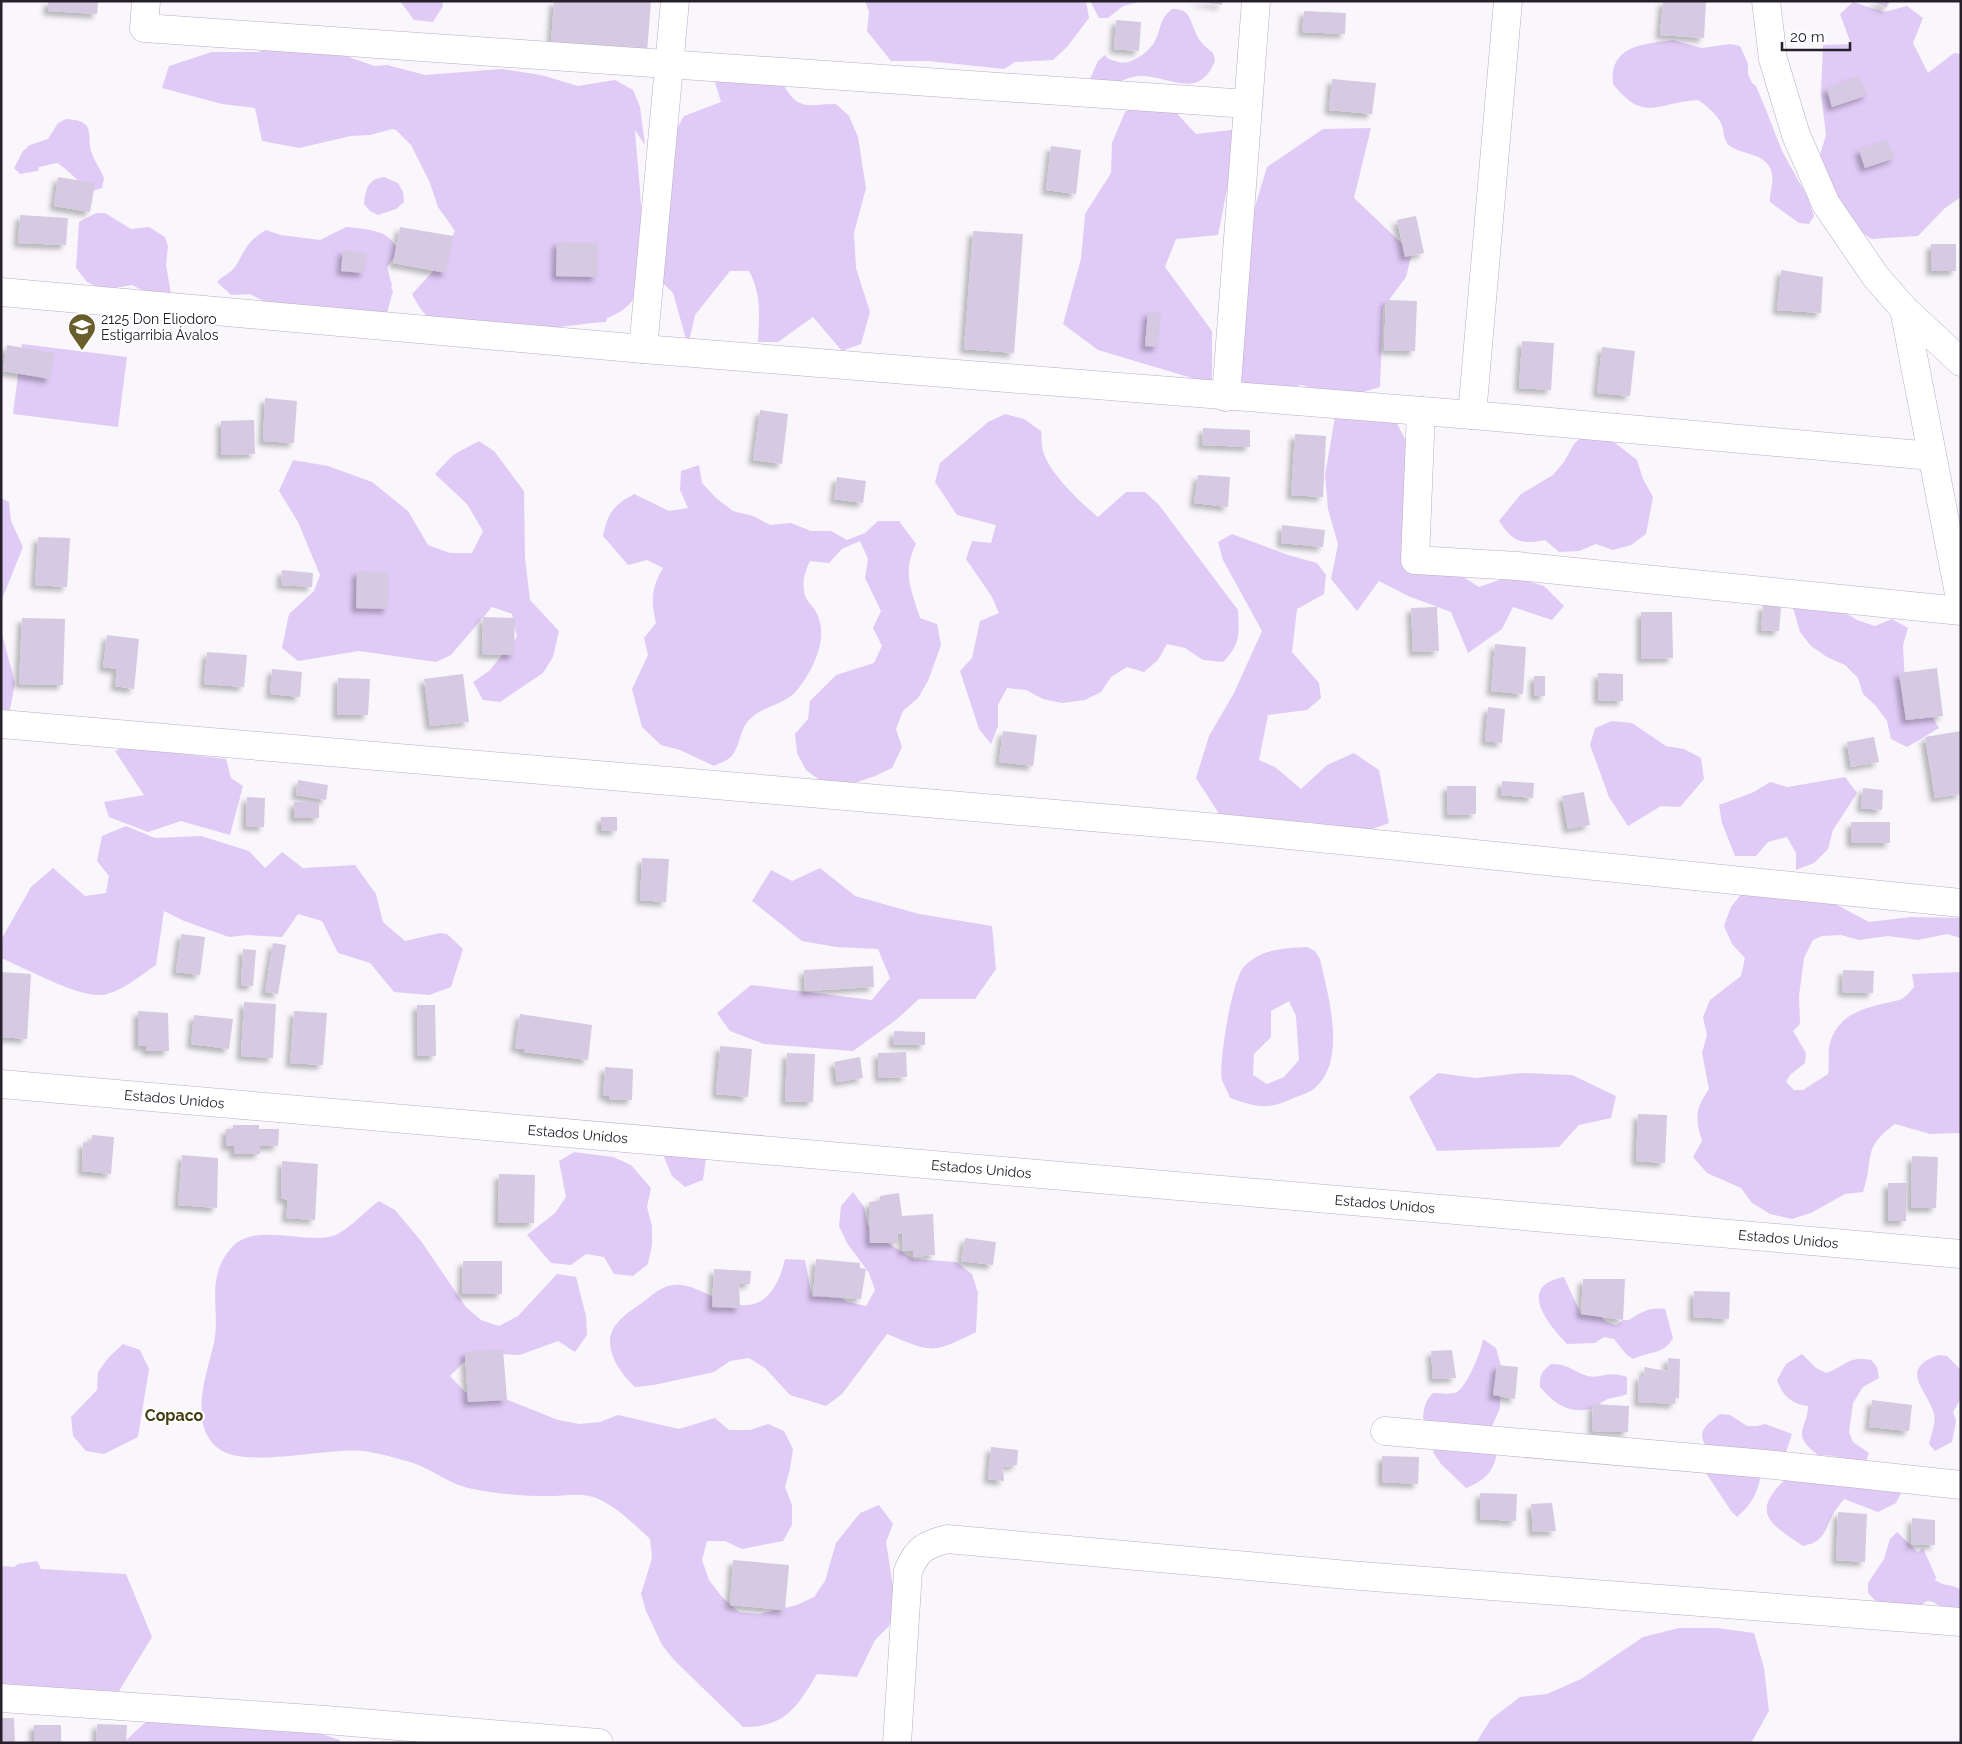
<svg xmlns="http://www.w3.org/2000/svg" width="1962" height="1744" font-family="Raleway,sans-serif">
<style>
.green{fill:#e0caf6;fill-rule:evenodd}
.building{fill:#d6cae3;filter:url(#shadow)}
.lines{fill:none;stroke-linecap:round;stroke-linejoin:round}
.minor-casing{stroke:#b9adc5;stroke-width:29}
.minor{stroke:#fff;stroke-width:28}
.labels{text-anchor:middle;stroke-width:4.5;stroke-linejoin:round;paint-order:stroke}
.poi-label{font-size:14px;fill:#25202a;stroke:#fff;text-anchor:start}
.street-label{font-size:14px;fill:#25202a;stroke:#fff}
.quarter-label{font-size:16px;font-weight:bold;fill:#443c12;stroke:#fff}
</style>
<defs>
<filter id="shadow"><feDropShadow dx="-4.5" dy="4.5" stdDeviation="2.5" flood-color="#0004"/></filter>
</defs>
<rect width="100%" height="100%" fill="#f9f7fc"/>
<!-- green -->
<path class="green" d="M400,1H442L443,6L433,22L414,20Z
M865,1H1086L1089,18L1067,47L1053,60L1015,62L1004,69L928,61H891L867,31L869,12Z
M1090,1H1143L1123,6L1108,18H1099Z
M1853,2L1884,12L1907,6L1923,18L1913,43L1928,73L1954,53L1961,54V197L1945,208L1918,236L1871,239L1863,233L1816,168L1826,135L1821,93L1823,45L1851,44L1840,14Z
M1172,9C1190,9 1189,18 1195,31C1198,40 1205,47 1213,53L1215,61C1198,102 1170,75 1139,76C1123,77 1111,89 1094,88L1090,79L1098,61L1105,55C1108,60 1113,60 1118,62C1130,66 1147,53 1154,43C1162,29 1158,20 1172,9Z
M1673,40L1702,48L1730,44L1740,46L1748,64V74L1752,83L1756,86L1766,110L1782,151L1807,196L1814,216L1809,224L1799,223L1770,202C1769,190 1776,181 1770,168C1763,153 1743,155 1730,146C1722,140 1725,129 1720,121C1715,113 1706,105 1698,100C1657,102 1645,124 1613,84C1609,45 1644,44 1673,40Z
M278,46L335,52L374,66L387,65L425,75L501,69L541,75L578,86L615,80L633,90L640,107L645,145L635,130C637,166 652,273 632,301C625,310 617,314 607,318L606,322C582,323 552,330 530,328C517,327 506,321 493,322C473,323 455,331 436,322C424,317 418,305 412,294L437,267L455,231L438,207L430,183L411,145L396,130L392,129L370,135L351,136L299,148L262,141L255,108L222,104L162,88L169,66L212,52H258Z
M708,59L783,84C799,112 807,104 836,104L849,116L858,137L866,188L854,233L856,268L870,312L861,344L842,351L813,317L778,342H758C759,316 762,295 749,271H730L695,315L688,346L673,293L660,280L663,152L684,116L721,102Z
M1156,91L1196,134L1239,129L1218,235L1176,239L1165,267L1212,331V384L1098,350L1063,324L1081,259L1085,214L1111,173L1112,143L1125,112Z
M66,119C99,121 85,135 92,154C95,162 101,170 104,178L102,188L93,191C79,185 71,171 57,163L39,167L38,171L20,174L14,168L23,151L30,145L48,139L58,123Z
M1371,128L1354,198L1412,253L1406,277L1383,308L1380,387L1346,397L1301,385L1262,395L1226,372L1245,240L1267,167L1323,129Z
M384,177L398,183L403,192L404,202L396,209L378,215L370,211L364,204C366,188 368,179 384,177Z
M96,213H105L131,229L149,227L165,237L168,246L166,265L171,294H150L132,285L103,290L87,282L76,268L79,222Z
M346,227C365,229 388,229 397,248L395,257L387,267L392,285L391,288L393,291L387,313L267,303L250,294L231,295L217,282C222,276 231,273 235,267C246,249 247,241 266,230L281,235L320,240Z
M22,344L127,357L118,427L13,414Z
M1005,414L1024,419L1041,431C1042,437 1041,445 1043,451C1049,473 1080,502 1098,517L1126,492H1145L1159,505L1238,610C1239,635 1241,643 1223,662L1203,660L1185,648L1167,644L1158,660L1144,672L1127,667L1111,677L1101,692L1085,700L1062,703L1043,699L1026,690L1007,688L998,705V726L991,744L979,729L960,671L972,658L980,621L999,613L992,597L966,559L972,541L991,543L996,525L957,515L935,482L940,463L988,422Z
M1392,414L1408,445L1422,573L1454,571L1479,587L1511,576L1544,586L1564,606L1552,620L1513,607L1502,629L1468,653L1451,612L1408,596L1379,581L1357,611L1331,579L1338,544L1328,509L1325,475L1335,417Z
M1587,431L1606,436L1637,460L1643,479L1653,497L1646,534L1631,545L1613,550L1596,544L1579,551L1559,552L1545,540C1521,545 1513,542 1499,521L1521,494L1553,475L1564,462L1574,444Z
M479,441L494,451L524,491L525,558L530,600L559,631L553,657L543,673L500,702L483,700L473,682L489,671L517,637L512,614L492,607L451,655L436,662L359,651L298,661L282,648L289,614L314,591L320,575L298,522L279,491L293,460L328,466L372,482L408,511L428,545L450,553H472L483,531L467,504L435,474L453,455Z
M699,465L702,483L716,498L733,511L753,516L770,525L791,523L811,531H831L847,540L865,533L878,521H899L916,544C902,572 911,589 920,618L937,624L941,645L928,681L918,698L903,711L896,729L902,747L892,768L875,776L839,788L821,781L806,770L797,753L795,734L808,719L810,701L836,675L874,663L882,646L873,628L881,611L865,578L868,559L860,541L842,549L829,563L810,561C804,574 801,584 806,598C809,604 815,608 817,614C829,638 813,670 798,689C786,705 764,705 750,719C740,728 740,747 731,757C727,761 719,763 714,766L680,750L661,745L642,727L632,689L648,655L644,638L656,623C651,601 651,588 663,568L647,560L628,565L603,536C608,512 613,506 634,494L669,511L688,508L680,490L681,471Z
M1,498L9,502L11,521L23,547L2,599V634L15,683L9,715L1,714Z
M1232,534L1285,554L1317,563L1326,575L1324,594L1297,609L1292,652L1319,683L1321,698L1307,710L1268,715L1259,760L1275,767L1301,789L1327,765L1354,753L1379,770L1389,823L1351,837L1311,822L1241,830L1225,823L1196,778L1209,736L1234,693L1262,631L1223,560L1218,542Z
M1790,597L1824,599L1857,620L1875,626L1892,619L1908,628L1903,645L1905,685L1929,711L1939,728L1907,747L1891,739L1887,721L1876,706L1863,694L1858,678L1845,665L1827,657L1811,646L1800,632Z
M1612,721L1632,723L1666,746L1684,749L1701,758L1704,779L1680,807L1661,806L1628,826L1609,797L1590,745L1595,728Z
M137,741L174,753L226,759L231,778L243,786L230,835L181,821L148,832L109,817L104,802L144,795L115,751Z
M1845,777L1857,793L1833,830L1828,849L1814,863L1796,870V853L1787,837L1768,842L1756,856H1735L1722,823L1719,805L1754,792L1770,782L1788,787Z
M126,826L155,838L201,836L249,851L265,868L282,852L303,868L355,865L376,894L383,922L405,941L440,933L447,934L463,949L451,987L429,995L394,992L370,963L338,953L322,921L298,914L282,937L247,935L229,937L184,921L164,911L156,965C141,975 117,996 98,995C74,995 25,968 1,958V940L31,887L53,868L85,896L106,893L109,876L97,861L102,836Z
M820,868L855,896L919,914L992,926L996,969L975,999H919L896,1020L853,1051L764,1044L730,1031L717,1013L751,985L872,1000L890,978L878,949L836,947L802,941L752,901L771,870L792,881Z
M1742,893L1801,894L1837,905L1869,922L1911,917L1961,918V938L1947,934L1918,940L1888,936L1859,940L1841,935L1822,936L1813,940L1804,958L1799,996L1800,1024L1793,1031L1806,1053L1805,1063L1790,1075L1786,1082L1794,1090H1803L1828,1074C1830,1064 1827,1053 1830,1043C1840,1009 1872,1007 1899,1000C1905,998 1910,992 1914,987L1912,974L1961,972V1133L1930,1134L1895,1124C1861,1149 1875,1157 1863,1192L1845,1194L1811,1213L1792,1219L1770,1214L1752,1203L1741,1188L1707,1173L1693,1157L1702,1141C1695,1118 1695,1109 1709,1089L1702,1053L1707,1035L1703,1017L1710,1000L1741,976L1745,958L1732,944L1724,926L1731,907Z
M1307,947L1315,951L1320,959C1328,995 1347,1058 1316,1087C1311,1092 1302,1095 1296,1097C1268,1110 1259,1108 1230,1098C1228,1092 1224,1086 1222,1080C1218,1064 1232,981 1243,968C1260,949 1283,948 1307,947ZM1289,1001L1296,1016L1299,1060L1284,1077L1267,1084L1253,1075L1254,1054L1271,1037V1011Z
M1438,1073L1476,1078L1522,1073L1572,1075L1616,1096L1611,1118L1579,1125L1559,1147L1437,1151L1409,1097Z
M674,1141L706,1158L703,1180L685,1187L672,1176L664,1157Z
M574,1152L613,1157L631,1165L651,1188L647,1207L652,1226V1245L648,1264L633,1276L614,1274L604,1257L586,1254L571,1265L551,1263L527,1235L555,1213L566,1197L559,1161Z
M853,1192L864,1207L868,1225L882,1240L914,1259L956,1262L972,1274L978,1293L976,1332C932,1354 933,1353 887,1334L842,1394L826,1406L790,1395L765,1368L749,1358L730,1361L714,1372L654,1385L635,1387C618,1371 598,1342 619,1321C626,1313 635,1308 643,1302C655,1293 665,1283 681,1285C706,1288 726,1311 754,1304C773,1298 781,1276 785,1259L805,1260L812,1297L830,1293L848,1302L866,1306L875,1290L869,1273L847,1243L839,1226L841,1206Z
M379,1201L395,1210L421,1241L466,1307L481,1320L499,1326L518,1316L557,1274L576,1277L586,1316L587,1335L575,1352L558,1341L520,1355L480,1353L464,1362L450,1376L465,1392L484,1398H503L558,1420L579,1424L600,1422L618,1415L679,1429L715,1418L729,1430H750L768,1424L784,1431L793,1449L790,1469L785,1487L792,1505V1525L783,1541L742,1549L725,1541H707L702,1560L709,1580L722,1597L739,1612L759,1614L797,1605L814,1597L825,1581L836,1543L860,1513L879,1505L893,1524L886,1542L896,1605L889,1626L875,1640L857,1677L817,1674C797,1707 786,1727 743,1727L674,1660L662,1645L646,1611L641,1594L652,1558L650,1539C635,1525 610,1500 589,1496C577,1493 561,1496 548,1496C523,1496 497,1494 473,1489C452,1486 435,1471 416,1464C400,1459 380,1453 363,1451C329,1447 246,1469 219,1449C187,1426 207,1372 214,1343C221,1309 204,1279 232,1247C255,1222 305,1244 333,1236C348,1231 365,1211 379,1201Z
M1564,1277L1581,1314L1599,1315L1607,1322L1616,1325L1623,1320H1629C1642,1312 1649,1307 1665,1309L1673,1338C1664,1355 1649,1351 1633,1359L1626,1354L1614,1339L1604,1337L1595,1343L1567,1344C1548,1324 1516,1286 1564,1277Z
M1483,1339L1496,1348L1501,1366L1500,1408L1488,1435L1497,1452C1494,1472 1484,1481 1466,1488L1441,1464L1433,1452C1440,1436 1434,1430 1423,1418C1424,1407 1425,1401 1433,1393C1440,1393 1451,1395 1457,1392C1467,1386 1481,1352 1483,1339Z
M123,1344L140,1350L149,1369L138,1437L104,1454L86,1451L73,1436L71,1417L97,1390L98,1372L109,1357Z
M1802,1354L1816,1368L1826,1373C1847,1366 1847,1356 1871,1360L1877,1367L1879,1378L1863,1387L1853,1403L1849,1432L1853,1442L1869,1453L1865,1464C1846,1460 1838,1455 1818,1455C1789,1433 1808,1429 1808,1406C1792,1405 1782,1395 1777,1380L1786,1364Z
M1938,1355L1947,1356L1961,1370V1398L1953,1412L1956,1421L1952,1442L1935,1451L1929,1444C1931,1435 1936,1423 1934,1414C1928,1390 1897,1370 1938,1355Z
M1551,1364C1569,1364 1574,1372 1588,1376C1600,1379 1608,1370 1627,1377V1394C1620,1397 1615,1397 1608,1399C1602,1401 1597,1407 1591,1409C1568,1414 1555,1404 1540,1387C1539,1376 1542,1371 1551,1364Z
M1720,1414L1730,1415L1747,1426H1757L1765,1424L1792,1434L1784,1458L1761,1475C1757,1494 1752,1504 1737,1517L1731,1511L1704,1470L1711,1453C1695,1433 1702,1428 1720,1414Z
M1787,1478L1904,1488L1896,1503L1878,1512L1844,1499C1840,1504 1835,1510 1832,1516C1825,1532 1823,1542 1803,1546C1770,1524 1749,1512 1787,1478Z
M1897,1532L1918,1552L1923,1548L1936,1577L1935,1580C1943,1586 1951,1584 1960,1589L1961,1611L1949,1613C1922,1593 1933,1602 1908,1611C1902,1613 1894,1613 1888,1614L1868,1593V1583L1884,1559L1890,1539Z
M37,1561L41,1569L126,1574L152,1637L119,1691L1,1689V1566L14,1567L18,1564Z
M1679,1628H1717L1754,1633L1764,1668L1769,1711L1751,1743H1476L1491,1719L1520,1697L1547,1694L1581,1679L1643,1637Z
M269,1717L340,1740V1743H123L149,1719Z"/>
<!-- building -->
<path class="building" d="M48,1H98L97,14L48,11Z
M554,1H651L647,52L551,44Z
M1193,1H1222V5Z
M1663,1H1706L1704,38L1660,35Z
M1873,1H1890L1886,8Z
M1304,11L1346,13L1345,34L1302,32Z
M1116,20L1141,22L1139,51L1114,49Z
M1858,76L1868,95L1832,107L1827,89Z
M1332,79L1376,83L1372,114L1329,110Z
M1887,140L1895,158L1865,168L1859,150Z
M1051,146L1081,150L1076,194L1046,190Z
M58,177L95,183L90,212L54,206Z
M20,215L68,218L66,245L18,243Z
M1416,216L1424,253L1405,257L1397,220Z
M400,227L453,236L446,273L393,263Z
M973,231L1023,234L1014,353L964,349Z
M557,242L598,243L597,277L556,276Z
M1931,244H1956V271H1931Z
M343,250L367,253L364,273L341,271Z
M1781,270L1823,277L1821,313L1777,310Z
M1386,300L1417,301L1415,351L1384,350Z
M1148,312L1161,313L1158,347L1145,346Z
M1522,341L1554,343L1551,390L1519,388Z
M7,345L54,353L50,379L3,371Z
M1602,347L1635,351L1630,396L1597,393Z
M265,398L297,401L294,443L263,441Z
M760,410L788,414L782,464L753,460Z
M254,420L255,454L221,455V421Z
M1203,428L1250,430V447L1202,445Z
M1295,434L1326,436L1323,497L1291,495Z
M1198,475L1230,477L1228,507L1194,503Z
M837,477L866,481L863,503L834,499Z
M1282,525L1325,530L1323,547L1281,543Z
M38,537L70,538L67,587L35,585Z
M282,570L313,573L312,587L281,585Z
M357,571L389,572L388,609L356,608Z
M1763,605L1781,607L1779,631L1761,630Z
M1437,607L1439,651L1413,652L1411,608Z
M1641,612H1672L1673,658L1641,659Z
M483,617L515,618L514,655L482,654Z
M22,618L65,619L63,685L19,684Z
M107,635L139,639L134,689L115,686L117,669L103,667Z
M1495,644L1526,647L1523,694L1491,691Z
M207,652L247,655L244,687L204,684Z
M1937,668L1943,716L1906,720L1899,673Z
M272,669L302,672L300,697L270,694Z
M1598,673L1623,674V701L1598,700Z
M463,674L469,722L430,726L424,679Z
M1534,676H1545V696H1534Z
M338,678L370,679L368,715H337Z
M1488,707L1505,709L1502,743L1485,741Z
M1003,731L1037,735L1033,766L999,762Z
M1961,731V794L1935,798L1925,737Z
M1874,737L1879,762L1851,767L1847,742Z
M298,780L328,785L326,800L296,795Z
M1502,781L1534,783L1533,798L1501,795Z
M1447,786H1476V814L1448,815Z
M1863,788L1883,790L1882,810L1861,808Z
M1584,792L1590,825L1568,829L1562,796Z
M247,797L265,798L264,827L246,826Z
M294,802H319V818H294Z
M601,817H617V831L601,830Z
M1851,822H1890V843H1851Z
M642,858L669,859L666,902L640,900Z
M181,934L205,937L200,975L176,972Z
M273,943L286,945L278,994L265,992Z
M243,949L256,950L253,986L241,985Z
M873,966L874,987L805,991L804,970Z
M1843,970L1874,971L1873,993L1842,992Z
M1,972L31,974L27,1039L1,1037Z
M244,1002L276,1004L273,1058L241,1056Z
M417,1005H435L436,1056H418Z
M138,1011L168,1013L169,1051H146V1046H138Z
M294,1011L327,1013L323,1065L290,1063Z
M520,1014L592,1025L588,1060L524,1052V1049L515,1048Z
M194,1015L233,1019L229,1049L191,1044Z
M894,1031L925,1032V1045L893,1044Z
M720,1046L752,1049L748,1097L716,1094Z
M906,1052L907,1077L879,1078L878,1053Z
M787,1053L815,1054L813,1102L785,1101Z
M860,1057L863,1078L837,1082L834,1062Z
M605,1067L633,1069L632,1100L609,1099L610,1096H603Z
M1638,1114L1667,1115L1665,1163L1636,1161Z
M233,1125H259V1129H279L278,1146H260V1154H234V1146H226V1129H233Z
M92,1135L114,1137L111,1174L82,1171L83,1142L92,1143Z
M182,1155L218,1158L217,1208L178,1205Z
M1912,1156L1938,1157L1936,1208H1911Z
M282,1161L318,1164L315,1220L286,1218L288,1200L281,1198Z
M499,1174L535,1175L534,1223H498Z
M1888,1183H1907L1906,1221H1888Z
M899,1193L902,1216L933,1214L935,1255L913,1257V1251H903L902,1233L898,1234V1243H870L869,1202L880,1201V1196Z
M965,1238L996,1242L993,1265L961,1261Z
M816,1259L860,1263V1268L866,1269L861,1299L813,1296Z
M463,1261H502V1294H462Z
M714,1269L751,1271L750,1284H739L740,1308L712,1307Z
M1583,1279H1625L1623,1320L1581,1314Z
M1694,1291L1730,1292L1729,1319L1693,1317Z
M503,1349L507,1400L468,1402L465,1352Z
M1452,1350L1456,1378L1433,1379L1431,1351Z
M1668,1358L1680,1359L1679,1398H1675V1404L1638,1402L1639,1376H1645L1644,1367L1667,1371Z
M1497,1365L1518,1367L1515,1399L1493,1395Z
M1872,1400L1912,1405L1909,1431L1869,1427Z
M1593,1404L1629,1406L1628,1432L1592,1431Z
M991,1447L1018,1450L1017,1465L1003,1467L1004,1481L988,1479Z
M1382,1456L1419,1457L1418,1484L1382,1482Z
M1480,1493L1517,1494L1516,1521L1480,1519Z
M1552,1503L1556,1531L1533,1532L1531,1504Z
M1838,1512L1867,1514L1865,1562L1836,1560Z
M1912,1518L1935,1520V1545L1911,1544Z
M733,1560L789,1565L785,1610L730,1605Z
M1,1718H14L15,1743H1Z
M97,1724L127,1725L126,1743H96Z
M34,1725H61V1743H34Z"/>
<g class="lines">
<!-- minor casing -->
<g class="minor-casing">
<g id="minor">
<path d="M146,1L144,28L1248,104"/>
<path d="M1766,1L1773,59L1796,135L1826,204L1876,277L1904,309L1961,362"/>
<path d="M1,292L643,349L1472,415L1932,456"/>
<path d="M1904,309L1961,604"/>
<path d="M643,349L675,1"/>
<path d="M1226,397L1256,1"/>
<path d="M1421,411L1415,560L1517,566L1961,611"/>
<path d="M1472,415L1508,1"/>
<path d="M1,724L1219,828L1961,903"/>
<path id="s1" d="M1,1084L1961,1254"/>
<path d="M1385,1431L1765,1464L1961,1485"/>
<path d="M1,1698L326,1720L599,1743"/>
<path d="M897,1743L908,1571C917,1549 925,1545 947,1539L1348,1575L1961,1622"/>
</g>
</g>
<!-- minor -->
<use href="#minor" class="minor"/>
</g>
<!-- icons -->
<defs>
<g id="school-pin" transform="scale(1.4375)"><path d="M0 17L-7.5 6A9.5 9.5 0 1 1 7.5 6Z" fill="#695e2b" stroke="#fff"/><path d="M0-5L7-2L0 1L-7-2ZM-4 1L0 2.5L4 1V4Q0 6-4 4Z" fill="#fff"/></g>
</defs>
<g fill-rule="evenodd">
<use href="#school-pin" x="82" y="327"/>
</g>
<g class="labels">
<!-- poi labels -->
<g class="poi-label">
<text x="101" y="324">2125 Don Eliodoro<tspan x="101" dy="16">Estigarribia Ávalos</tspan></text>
</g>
<!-- street labels -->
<g class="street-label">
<text dy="5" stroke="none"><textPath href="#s1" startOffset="174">Estados Unidos</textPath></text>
<text dy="5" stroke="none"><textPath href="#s1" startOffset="579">Estados Unidos</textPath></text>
<text dy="5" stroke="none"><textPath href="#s1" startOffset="984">Estados Unidos</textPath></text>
<text dy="5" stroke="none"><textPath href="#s1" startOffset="1389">Estados Unidos</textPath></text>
<text dy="5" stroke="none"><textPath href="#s1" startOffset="1794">Estados Unidos</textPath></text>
</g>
<!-- quarter labels -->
<g class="quarter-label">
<text x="174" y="1421">Copaco</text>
</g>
</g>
<!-- border -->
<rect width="1962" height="1744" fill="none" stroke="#25202a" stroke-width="5"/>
<!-- scale -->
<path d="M1782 42v8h68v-8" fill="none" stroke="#25202a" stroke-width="2.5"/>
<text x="1790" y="42" font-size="15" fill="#25202a" stroke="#ffffff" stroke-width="4" paint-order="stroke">20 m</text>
</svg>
